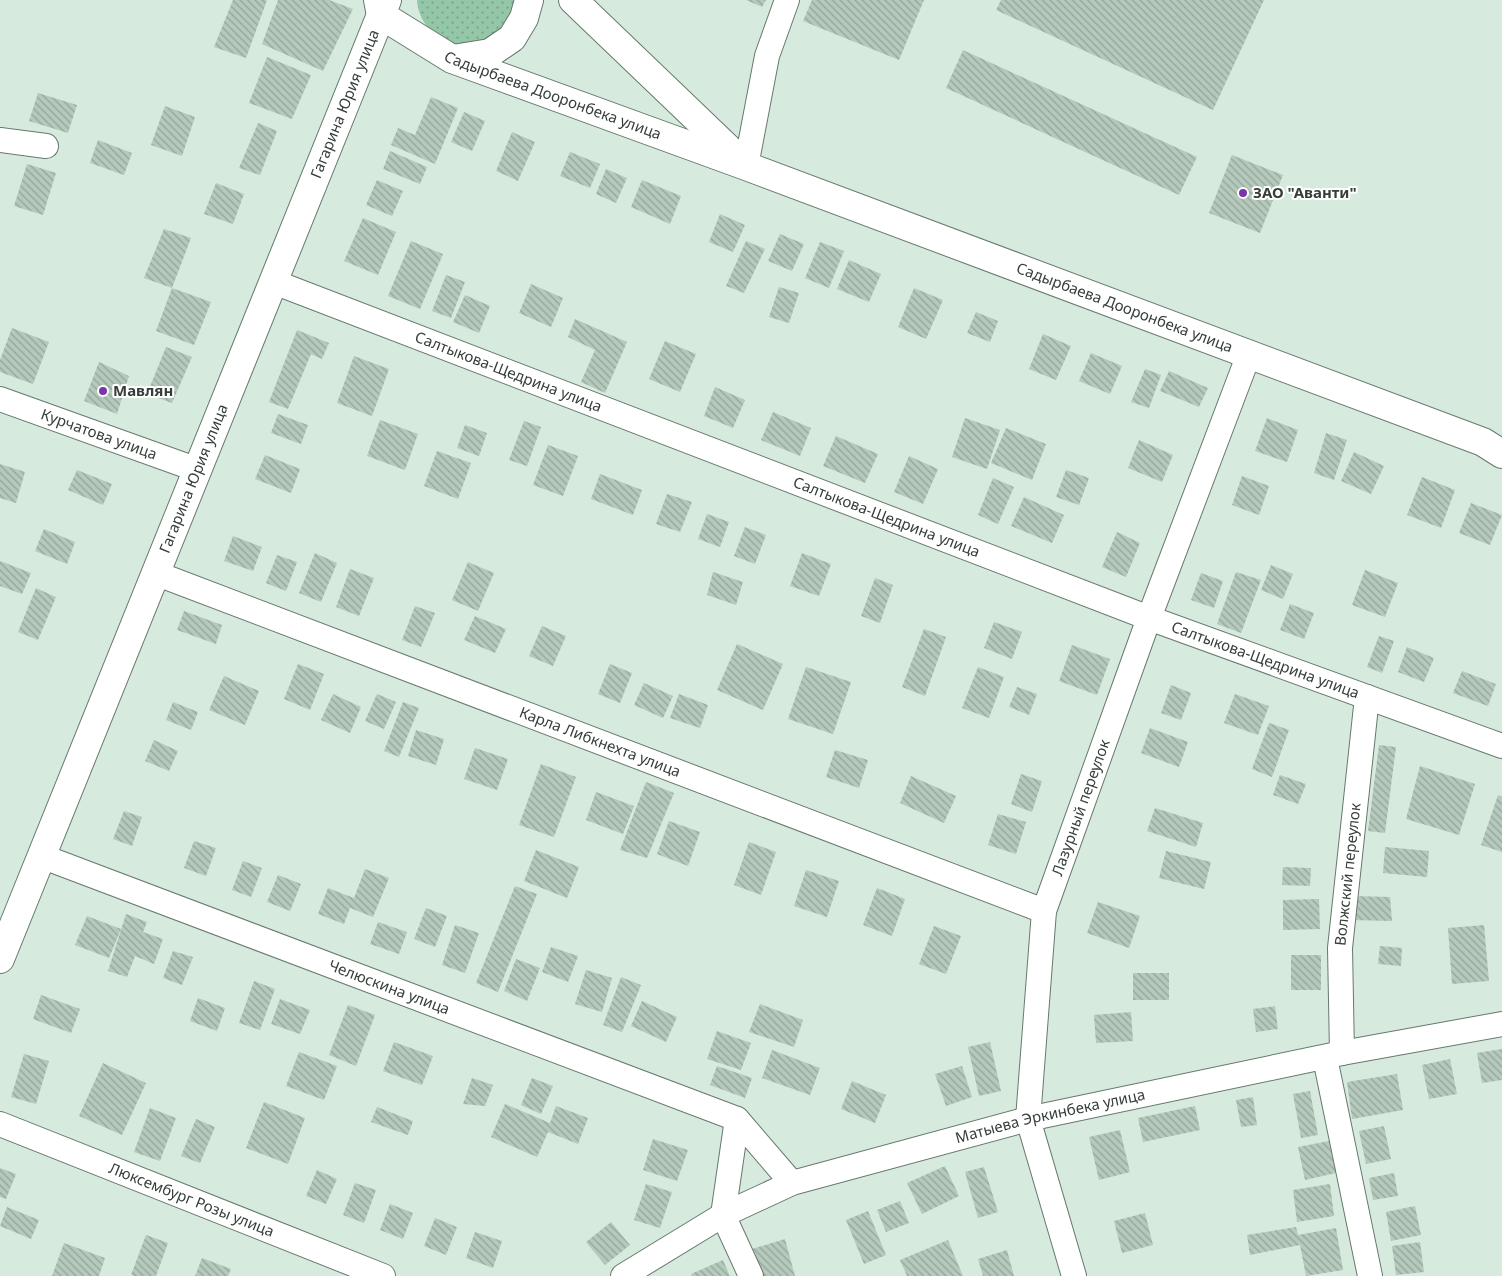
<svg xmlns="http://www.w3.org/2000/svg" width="1502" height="1276" font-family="'Noto Sans',sans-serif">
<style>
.grass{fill:url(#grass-dots)}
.building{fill:url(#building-back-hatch)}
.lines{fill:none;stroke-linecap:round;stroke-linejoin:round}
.minor-casing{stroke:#67796e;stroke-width:26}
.secondary-casing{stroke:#67796e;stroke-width:30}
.minor{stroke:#fff;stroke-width:24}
.secondary{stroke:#fff;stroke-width:28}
.poi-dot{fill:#7935a9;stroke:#fff;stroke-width:2}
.labels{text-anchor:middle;stroke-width:4;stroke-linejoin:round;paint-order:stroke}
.street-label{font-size:15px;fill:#363e39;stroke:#fff}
.poi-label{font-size:15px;font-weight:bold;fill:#363e39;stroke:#fff;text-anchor:start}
</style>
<defs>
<pattern id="grass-dots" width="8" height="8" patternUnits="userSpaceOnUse" patternTransform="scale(1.25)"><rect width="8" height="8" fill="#94c6a8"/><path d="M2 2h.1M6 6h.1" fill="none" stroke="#7aa28a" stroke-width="1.8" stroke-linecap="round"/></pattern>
<pattern id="building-back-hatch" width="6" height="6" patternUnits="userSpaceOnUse" patternTransform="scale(1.25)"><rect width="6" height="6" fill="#b5c9bc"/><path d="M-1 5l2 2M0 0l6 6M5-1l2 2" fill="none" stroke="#94a59a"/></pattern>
</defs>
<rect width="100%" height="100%" fill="#d6ebdd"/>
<!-- grass -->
<path class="grass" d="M417,0H520L499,38C489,41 476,48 466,48C441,48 418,24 417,0Z"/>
<!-- building -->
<path class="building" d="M233,0H267L246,58L214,47Z
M278,0H329L353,9L323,71L262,44Z
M746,0H766L762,7Z
M812,0H924L899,60L803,21Z
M1001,0H1264L1213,110L996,10Z
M963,50L1197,157L1179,195L946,88Z
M267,57L311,75L292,119L249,103Z
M38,93L77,105L68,133L29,121Z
M431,97L458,108L435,164L391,145L398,128L415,135Z
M165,106L195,117L182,156L151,145Z
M464,112L485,121L472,151L451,142Z
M258,123L277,131L260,175L239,168Z
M512,132L535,142L518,181L496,171Z
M98,140L132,153L124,175L90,163Z
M390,151L427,167L420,184L383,169Z
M570,152L600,164L590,188L560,176Z
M1232,155L1283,175L1260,233L1209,213Z
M27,164L56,173L43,215L14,206Z
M606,169L627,178L616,203L596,194Z
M377,180L403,191L392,216L366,205Z
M642,180L681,196L670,224L631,207Z
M216,183L244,194L233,224L204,214Z
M720,214L745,225L733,252L709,242Z
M363,218L396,232L378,275L344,261Z
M164,229L191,238L172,288L144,278Z
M780,234L804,244L792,271L768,261Z
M411,241L443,254L420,309L388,296Z
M746,241L765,249L744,293L726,286Z
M820,242L844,251L829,288L805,278Z
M849,260L881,274L869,302L837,289Z
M446,275L465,282L451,318L432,311Z
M531,284L563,298L551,327L519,313Z
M779,287L799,293L789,323L769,317Z
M172,288L211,302L194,345L156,331Z
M914,288L943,300L926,339L898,327Z
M465,295L490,306L479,333L453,322Z
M976,312L998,321L990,342L967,333Z
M575,319L627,342L605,393L581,382L595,350L568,337Z
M12,328L49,342L33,384L0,372V360Z
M297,330L329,343L322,359L311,354L288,409L269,402Z
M1043,334L1071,346L1056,380L1029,369Z
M665,341L696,354L680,392L649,379Z
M166,347L192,357L172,403L147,394Z
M1091,353L1122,366L1110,394L1079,381Z
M354,356L389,369L372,416L337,403Z
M99,362L129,376L117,414L84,401Z
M1145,369L1161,375L1149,408L1131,402Z
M1169,371L1208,388L1199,407L1160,391Z
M715,387L745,400L733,428L704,416Z
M773,412L811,428L800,456L761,440Z
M278,414L308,425L301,444L271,433Z
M965,418L1000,430L987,469L952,457Z
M1267,418L1298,430L1287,462L1255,451Z
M380,420L418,434L405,470L367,456Z
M524,421L541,427L527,466L509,460Z
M465,425L487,433L479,456L457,448Z
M1006,428L1046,444L1032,480L991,463Z
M1326,433L1347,440L1334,480L1314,473Z
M836,436L878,454L865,483L823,466Z
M1139,440L1173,455L1162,482L1128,468Z
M548,445L578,456L563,496L533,485Z
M437,451L471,463L458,499L424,486Z
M1354,452L1384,466L1371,494L1341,481Z
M265,455L300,469L291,493L255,479Z
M909,456L938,469L923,504L894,492Z
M0,464L25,472L16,503L0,498Z
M77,470L112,484L103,505L68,490Z
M1066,470L1089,478L1079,505L1056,497Z
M600,474L642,490L633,515L591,499Z
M1242,476L1269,486L1259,515L1232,505Z
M1422,477L1455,490L1441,528L1407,515Z
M993,478L1014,487L998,524L978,515Z
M667,494L692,502L680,532L656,524Z
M1024,497L1064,515L1052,543L1011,526Z
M1471,503L1502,515L1490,545L1459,533Z
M707,514L729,522L720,547L698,539Z
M745,527L766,535L755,564L734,556Z
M44,529L75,542L67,564L35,551Z
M1117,532L1140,543L1126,577L1102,567Z
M233,536L262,547L253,571L224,561Z
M315,553L337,563L321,602L299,593Z
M802,553L831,564L819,596L790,586Z
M277,555L297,562L286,591L266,583Z
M0,561L31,573L22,594L0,586Z
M468,562L494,573L478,611L452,600Z
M1271,565L1293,574L1283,599L1261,590Z
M350,569L374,578L359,616L336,607Z
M1365,570L1398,583L1385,617L1352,605Z
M713,572L743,582L736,605L707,595Z
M1236,572L1261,580L1241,633L1217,624Z
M1201,573L1223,581L1214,608L1191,600Z
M875,578L893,585L880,623L861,616Z
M36,588L56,597L38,640L18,632Z
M1290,604L1314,613L1304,639L1280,630Z
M415,606L435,613L421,647L402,640Z
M184,611L222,625L216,644L177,630Z
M475,616L506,629L495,653L464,640Z
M994,622L1022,632L1012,659L984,648Z
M542,626L566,636L553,666L529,656Z
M924,629L946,637L925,696L902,687Z
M1379,636L1394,641L1382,673L1367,667Z
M737,644L783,664L763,710L717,690Z
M1072,645L1110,659L1097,695L1059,681Z
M1407,647L1434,658L1424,682L1398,672Z
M298,664L324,674L310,710L284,699Z
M610,664L632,673L620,703L598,694Z
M806,667L851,682L833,734L788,719Z
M978,667L1004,677L989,718L962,708Z
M1462,671L1496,684L1488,706L1453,693Z
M224,676L259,691L245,725L209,710Z
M644,683L673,696L663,718L634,705Z
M1171,685L1191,693L1181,720L1161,713Z
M1017,687L1037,694L1029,715L1009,707Z
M333,694L361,707L350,733L321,720Z
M377,694L396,702L384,729L365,721Z
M679,694L708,705L700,728L670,718Z
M1235,694L1269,706L1258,735L1224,723Z
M173,702L198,712L191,730L166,720Z
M403,702L419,708L399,757L384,751Z
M1269,723L1289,730L1272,777L1252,769Z
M1150,728L1188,742L1179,767L1141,753Z
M416,730L444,739L436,765L408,756Z
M154,740L178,751L169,771L145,761Z
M1379,745L1396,747L1385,833L1368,831Z
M475,748L508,759L497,790L464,779Z
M835,750L868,760L859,788L826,777Z
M541,764L576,777L554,837L519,825Z
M1420,766L1475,784L1459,835L1406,819Z
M1021,774L1042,781L1032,812L1011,804Z
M1280,775L1306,784L1298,804L1273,795Z
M911,776L956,796L944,823L900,803Z
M646,782L674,793L647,858L620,850Z
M596,792L634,806L623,834L586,820Z
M1498,795L1502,797V852L1481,845Z
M1155,808L1203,823L1196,847L1147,831Z
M124,811L142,817L132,846L113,839Z
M998,814L1026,822L1016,854L988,845Z
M669,821L700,832L688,866L657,854Z
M194,841L216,848L206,876L184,868Z
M749,842L776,852L761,895L734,885Z
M1385,847L1429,851L1427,877L1383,873Z
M536,850L579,867L567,898L524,881Z
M1166,851L1211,862L1204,889L1159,878Z
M243,861L262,868L251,897L232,890Z
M1283,867L1311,868L1310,886L1282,885Z
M365,869L389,878L373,917L350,908L344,924L318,914L328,888L354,898Z
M806,870L839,881L827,917L794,906Z
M278,875L301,884L290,911L267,902Z
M515,886L537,894L498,992L476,983Z
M877,888L905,899L892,936L863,925Z
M1352,896L1390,897L1392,921L1350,920Z
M1319,899L1320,929L1283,930V900Z
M1098,902L1140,916L1129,948L1087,933Z
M426,908L447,916L435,947L414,939Z
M126,914L147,922L143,932L163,939L154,964L135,956L127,977L108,971Z
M87,916L121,929L109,958L75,945Z
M378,922L407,932L399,954L370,944Z
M455,925L479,933L465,973L442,965Z
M1484,925L1489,981L1452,984L1448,928Z
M934,926L961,936L946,974L919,964Z
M1380,946L1402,948L1401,966L1378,964Z
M551,947L578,956L568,982L542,972Z
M173,951L193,957L182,985L163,978Z
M1291,955H1321V990H1291Z
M516,959L540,968L527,1001L504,991Z
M586,970L612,978L602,1012L575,1004Z
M1133,973H1169V1000H1133Z
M621,977L641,985L622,1032L603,1025Z
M254,981L275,989L260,1030L239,1023Z
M41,995L80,1009L71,1033L33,1019Z
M198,998L225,1008L217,1031L190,1021Z
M280,999L310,1010L300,1034L271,1024Z
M642,1001L677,1017L666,1042L631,1026Z
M760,1004L803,1020L794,1047L749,1032Z
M348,1005L375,1015L356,1066L329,1055Z
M1275,1006L1278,1029L1256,1032L1253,1009Z
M1131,1012L1133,1041L1096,1043L1094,1015Z
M717,1031L751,1043L741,1070L707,1059Z
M394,1042L433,1056L422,1085L383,1071Z
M990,1042L1001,1091L979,1096L968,1047Z
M1502,1049V1080L1482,1083L1477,1053Z
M772,1050L820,1068L810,1095L762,1078Z
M299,1052L337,1066L324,1100L286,1086Z
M24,1054L49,1061L36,1104L11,1097Z
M1450,1059L1457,1094L1429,1099L1422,1065Z
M103,1063L146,1083L122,1135L79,1116Z
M717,1066L752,1078L745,1098L710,1085Z
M962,1066L972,1097L946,1106L935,1074Z
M1397,1074L1403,1110L1352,1119L1347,1082Z
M472,1078L493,1085L485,1106L463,1104Z
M532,1078L553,1086L541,1114L521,1105Z
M852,1081L886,1095L875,1123L841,1109Z
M1310,1091L1318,1135L1301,1138L1293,1094Z
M1253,1097L1257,1125L1241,1127L1236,1100Z
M264,1102L305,1118L288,1164L246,1148Z
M505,1104L550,1123L556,1106L588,1118L578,1144L548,1132L537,1157L491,1137Z
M1195,1106L1200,1130L1143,1142L1138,1118Z
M377,1107L413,1121L408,1135L371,1122Z
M150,1108L176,1118L160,1161L134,1152Z
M196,1119L215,1127L200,1163L181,1156Z
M1384,1126L1391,1159L1366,1164L1359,1131Z
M1120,1130L1130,1172L1099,1180L1089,1137Z
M653,1139L688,1150L677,1181L643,1170Z
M1329,1141L1336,1173L1305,1180L1298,1147Z
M945,1166L959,1196L922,1214L907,1183Z
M984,1167L998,1212L978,1218L965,1172Z
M0,1168L16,1174L6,1199L0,1197Z
M317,1170L337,1179L326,1204L306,1196Z
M1394,1173L1398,1196L1373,1200L1369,1178Z
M355,1183L376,1190L364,1223L343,1215Z
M646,1184L672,1192L660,1228L634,1220Z
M1330,1184L1334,1216L1297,1222L1293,1190Z
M900,1201L909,1223L886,1232L877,1210Z
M390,1204L413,1213L403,1239L380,1230Z
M1415,1206L1421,1235L1391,1241L1386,1212Z
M7,1207L39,1220L31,1239L0,1226Z
M868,1211L886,1255L864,1264L846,1220Z
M1145,1213L1153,1245L1122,1253L1114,1221Z
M435,1218L457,1227L446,1255L424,1246Z
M611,1222L630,1245L605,1265L586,1242Z
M1296,1227L1298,1235L1336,1228L1343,1270L1306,1276L1300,1245L1250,1255L1247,1235Z
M475,1232L502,1241L493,1268L466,1258Z
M146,1235L168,1243L156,1276H135L131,1275Z
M785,1239L795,1276H760L752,1249Z
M948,1240L963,1276H907L900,1260Z
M1420,1242L1424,1272L1396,1275L1392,1246Z
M64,1243L105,1258L99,1276H52Z
M1007,1250L1014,1276H983L978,1259Z
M202,1258L231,1269L228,1276H195Z
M723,1260L730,1276H692L691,1274Z"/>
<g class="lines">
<!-- minor casing -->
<g class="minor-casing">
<g id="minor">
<path d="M0,140L46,146"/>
<path d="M746,166L767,56L787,0"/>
<path id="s1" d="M274,282L1149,618L1502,746"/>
<path id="s2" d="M0,399L198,470"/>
<path id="s3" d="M155,573L1044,911"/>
<path id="s4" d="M41,856L737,1119L792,1183"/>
<path id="s5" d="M1342,1053L1340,948L1367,697"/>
<path d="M1325,1058L1370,1276"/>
<path d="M737,1119L723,1215L751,1276"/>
<path id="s6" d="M0,1124L383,1276"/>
<path id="s7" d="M623,1276L723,1215L792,1183L1028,1119L1342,1053L1502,1024"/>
<path id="s8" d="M1074,1276L1028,1119L1044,911L1149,618L1249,354"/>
</g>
</g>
<!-- secondary casing -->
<g class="secondary-casing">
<g id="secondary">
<path id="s9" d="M378,0L381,15L452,59L746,166L1483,442L1502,454"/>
<path d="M573,0L738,158"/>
<path d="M453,59L490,53L512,38L524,18L529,0"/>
<path id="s10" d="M0,959L387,0"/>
</g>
</g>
<!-- minor -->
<use href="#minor" class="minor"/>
<!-- secondary -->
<use href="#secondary" class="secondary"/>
</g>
<!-- markers -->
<g class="poi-dot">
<circle cx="1243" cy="193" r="5"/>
<circle cx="103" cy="391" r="5"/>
</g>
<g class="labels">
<!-- street labels -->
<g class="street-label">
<text dy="5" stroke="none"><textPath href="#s9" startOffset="206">Садырбаева Дооронбека улица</textPath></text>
<text dy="5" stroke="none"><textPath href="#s10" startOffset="922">Гагарина Юрия улица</textPath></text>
<text dy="5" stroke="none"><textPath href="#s9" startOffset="816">Садырбаева Дооронбека улица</textPath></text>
<text dy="5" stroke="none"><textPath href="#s1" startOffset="251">Салтыкова-Щедрина улица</textPath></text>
<text dy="5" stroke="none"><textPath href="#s2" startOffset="105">Курчатова улица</textPath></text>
<text dy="5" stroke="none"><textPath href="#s10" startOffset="518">Гагарина Юрия улица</textPath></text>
<text dy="5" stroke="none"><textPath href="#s1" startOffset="656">Салтыкова-Щедрина улица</textPath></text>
<text dy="5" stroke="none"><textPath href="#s1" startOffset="1061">Салтыкова-Щедрина улица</textPath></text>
<text dy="5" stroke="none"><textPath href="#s3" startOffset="476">Карла Либкнехта улица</textPath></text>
<text dy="5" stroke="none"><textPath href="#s8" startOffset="482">Лазурный переулок</textPath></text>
<text dy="5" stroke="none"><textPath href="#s5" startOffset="179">Волжский переулок</textPath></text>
<text dy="5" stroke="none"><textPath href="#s4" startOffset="372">Челюскина улица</textPath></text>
<text dy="5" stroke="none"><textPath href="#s7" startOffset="460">Матыева Эркинбека улица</textPath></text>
<text dy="5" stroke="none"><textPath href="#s6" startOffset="206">Люксембург Розы улица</textPath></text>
</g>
<!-- poi labels -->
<g class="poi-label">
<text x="1253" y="198">ЗАО "Аванти"</text>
<text x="113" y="396">Мавлян</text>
</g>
</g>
</svg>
